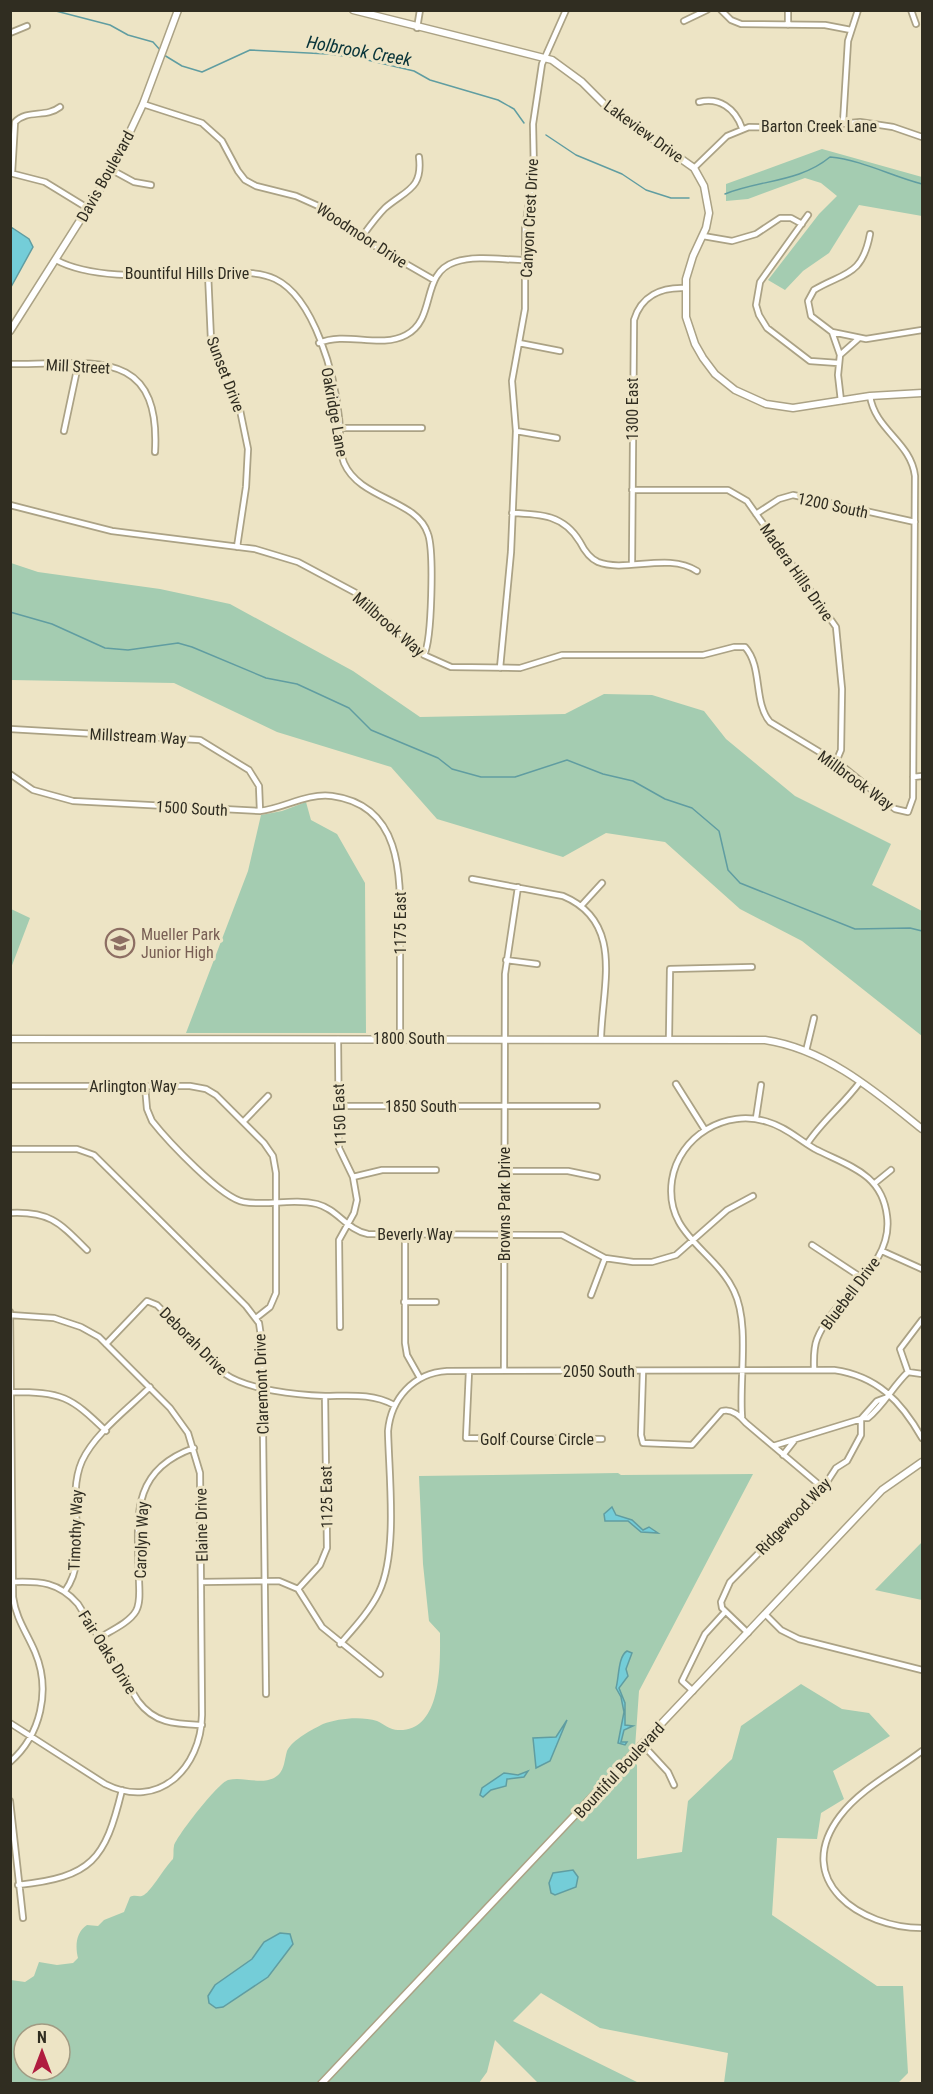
<svg xmlns="http://www.w3.org/2000/svg" width="933" height="2094" font-family="'Roboto Condensed',sans-serif">
<style>
.green{fill:#a4ccb1;fill-rule:evenodd}
.water{fill:#74cdd8;stroke:#609da1;stroke-width:1.5}
.lines{fill:none;stroke-linecap:round;stroke-linejoin:round}
.stream{stroke:#609da1;stroke-width:1.5}
.street-casing{stroke:#aba285;stroke-width:8}
.secondary-casing{stroke:#aba285;stroke-width:9}
.street{stroke:#fff;stroke-width:4.5}
.secondary{stroke:#fff;stroke-width:6}
.labels{text-anchor:middle;stroke-width:6;stroke-linejoin:round;paint-order:stroke}
.street-label{font-size:16px;fill:#302d21;stroke:#ede4c5}
.education-label{font-size:16px;fill:#785e54;stroke:#ede4c5;text-anchor:start}
.water-label{font-size:18px;font-style:italic;fill:#073339;stroke:#ede4c5}
</style>
<rect width="100%" height="100%" fill="#ede4c5"/>
<!-- green -->
<path class="green" d="M822,149L922,177V216L859,205L829,253L803,271L785,290L768,280L819,214L837,196L821,183L805,178L748,199L726,201V184Z
M11,563L38,572L160,589L230,604L353,671L420,717L565,714L604,694L652,695L704,711L726,739L795,796L891,844L872,885L922,911V1036L802,941L740,909L665,842L606,833L563,857L437,819L391,767L277,732L174,683L11,680Z
M306,802L311,820L337,834L365,883L366,1033H186L248,871L261,815L282,811Z
M11,909L30,918L11,968Z
M618,1473L621,1475L753,1474L639,1691L634,1762L637,1765V1859L682,1852L688,1801L732,1759L741,1726L801,1684L842,1709L869,1713L890,1736L833,1771L844,1799L821,1813L817,1839L777,1838L772,1915L877,1986H903L908,2073L898,2083H724L728,2053L600,2028L541,1993L513,2021L639,2083H538L495,2040L487,2072L479,2083H11V1980L25,1982L34,1976L39,1962L57,1965L73,1963L78,1958C75,1946 76,1932 87,1925L98,1926L104,1920L124,1912L130,1897C136,1894 139,1898 144,1895C152,1890 164,1868 173,1859C174,1854 173,1851 174,1846C176,1837 218,1783 228,1780C243,1776 259,1785 274,1778C285,1772 284,1761 287,1751C292,1740 313,1729 323,1724C338,1718 362,1716 377,1721C384,1724 390,1730 398,1730C443,1732 440,1661 440,1633L429,1621L423,1564L419,1476ZM24,2034H60V2070H24Z
M922,1542V1600L875,1590Z"/>
<!-- water -->
<path class="water" d="M11,227L29,239L33,247L11,287Z
M612,1507L616,1515L632,1520L643,1530L649,1527L658,1533L641,1532L628,1521H605L604,1514Z
M627,1651L632,1653L626,1669L628,1676L619,1688L625,1703V1725L633,1726L624,1730L621,1742H627L625,1745L618,1743L624,1712L621,1697L616,1688C619,1678 618,1656 627,1651Z
M567,1720L550,1761L536,1768L533,1738L556,1737Z
M528,1771L524,1777L507,1779L506,1786L491,1790L483,1797L480,1795L482,1788L504,1773L518,1775Z
M573,1870L578,1877L576,1887L555,1895L551,1893L549,1883L553,1873Z
M280,1933L290,1934L293,1944L268,1977L223,2007L216,2008L209,2003L208,1996L215,1985L252,1959L264,1942Z"/>
<g class="lines">
<!-- stream -->
<path class="stream" d="M52,10L110,25L128,35L153,42L161,51
M164,55L182,66L202,72L250,50L328,54L359,58L414,71L430,80L498,100L514,109L524,123
M546,135L576,155L622,174L646,190L671,198H689
M725,194C760,180 800,182 830,157C862,160 891,176 922,184
M10,612L52,624L105,648L128,650L178,643L192,647L266,678L297,684L349,708L371,730L438,758L452,769L481,777H515L567,760L603,774L633,781L665,799L692,808L719,831L728,870L740,883L855,929L910,928L922,931"/>
<!-- street casing -->
<g class="street-casing">
<path id="street" d="M721,10L731,20L741,24L825,25L851,30
M911,10L916,24
M684,21L707,10
M788,25V10
M417,28L420,10
M10,33L27,26
M699,102C719,97 735,108 742,128
M143,104L202,123L222,141L238,171L245,180L256,186L296,196L325,209L361,238L434,280
M843,123L848,41L858,10
M694,168L727,136L749,127L800,128L860,122L893,127L922,137
M112,170L134,182L151,185
M10,173L45,182L89,209
M12,173L15,122C27,109 46,118 60,107
M808,215L760,282L756,305L759,315L767,328L810,361L838,363
M703,236L732,241L756,234L780,218H791L802,224
M361,238C369,227 376,217 385,208C406,190 423,189 419,157
M56,260C99,283 173,273 221,273C239,273 258,271 275,279C315,298 335,377 339,418C341,433 338,449 344,463C360,500 417,499 428,534C434,551 432,640 424,655
M208,273L211,340L240,410L248,449L246,487L237,547
M832,332L866,339L922,330
M319,343C346,331 380,349 406,335C437,319 420,273 455,262C476,255 504,260 525,260
M519,343L560,351
M840,355L832,332L811,316L808,301L814,290C844,272 862,277 870,234
M10,364C89,365 161,344 155,452
M841,401L838,375L840,355L858,339
M340,428H422
M64,431L78,365
M516,431L557,438
M632,490H728L747,501L836,627L842,689L841,750L836,762
M10,505L112,531L255,549L298,562L356,593L424,655L451,667L520,668L562,655H703L734,647H745C763,667 753,702 770,722L841,765L895,809L908,812L913,798L915,476C911,442 875,430 870,396
M512,513C541,514 564,515 580,542C584,550 589,558 598,562C626,573 668,552 697,571
M756,514L779,499L793,495L915,522
M632,563L634,320C641,296 661,287 685,288
M500,668L511,552L516,431L512,381L525,309V228L534,173L533,124L542,64L566,10
M10,729L200,740L249,770L259,786L260,811
M10,774L33,790L73,801L260,811C285,808 306,793 332,796C407,806 400,885 400,942C400,974 400,1006 400,1038
M913,777L922,776
M472,879L563,896C625,922 602,987 601,1038
M581,906L602,883
M506,960L537,964
M669,1038L670,969L752,967
M338,1039L339,1148L353,1177L357,1200L354,1213L339,1240L340,1327
M806,1051L814,1018
M676,1084L705,1130
M10,1086H190L206,1089L216,1095L264,1143L273,1156L276,1173V1293L270,1307L256,1318
M145,1086L147,1109L152,1121C167,1140 222,1199 244,1202C268,1206 294,1198 317,1204C337,1209 347,1230 368,1234L562,1235L605,1258L633,1262H652L676,1255L727,1210L753,1196
M338,1106H597
M756,1118L761,1085
M243,1122L268,1096
M807,1144C822,1121 843,1105 860,1082
M10,1149H77L94,1155L246,1306L259,1323L262,1343L266,1694
M504,1171H568L597,1177
M353,1177L382,1170H436
M875,1183L891,1170
M10,1213C50,1211 60,1223 87,1250
M405,1235V1343L407,1355L420,1378
M812,1245L862,1278
M882,1251L922,1269
M591,1295L605,1258
M404,1302H436
M10,1312L13,1597C16,1619 27,1633 35,1652C51,1690 41,1735 10,1762
M10,1315L54,1318L81,1327L99,1337L170,1408L188,1433L200,1473L202,1715C201,1768 159,1811 105,1784L10,1723
M106,1344L147,1301L157,1305L225,1374C248,1390 298,1395 325,1396C349,1396 372,1393 394,1405
M469,1371L466,1438L602,1439
M504,1371L505,974L518,887
M643,1371L641,1435L643,1443L692,1445L722,1411C732,1408 741,1417 746,1423L823,1488
M908,1372L900,1349L922,1320
M908,1372L922,1374
M11,1392C62,1392 70,1396 106,1431
M742,1417C739,1380 750,1324 734,1291C714,1249 664,1235 672,1180C679,1136 726,1108 768,1122C786,1127 799,1140 815,1149C848,1166 882,1173 887,1216C894,1267 834,1296 817,1339C813,1349 814,1360 814,1370
M863,1418H868C884,1405 893,1386 908,1372
M773,1446L861,1419
M783,1455L794,1441
M13,1582C40,1581 59,1582 78,1604L138,1701C155,1724 176,1724 202,1725
M201,1582L279,1581L298,1589L322,1627L380,1674
M298,1589L320,1565L327,1548L325,1396
M65,1591C92,1554 64,1502 82,1461C95,1433 128,1409 150,1387
M765,1614L781,1630L799,1639L922,1670
M748,1633L722,1608L721,1602L730,1582L823,1488L836,1468L847,1461L861,1435V1419L877,1401L885,1398
M99,1638C110,1631 129,1623 136,1611C141,1602 139,1589 139,1579C138,1521 128,1471 194,1448
M340,1644C354,1628 370,1611 379,1592C398,1552 389,1477 388,1431C391,1399 413,1373 447,1371L834,1370C877,1376 901,1401 922,1438
M693,1691L682,1681L705,1634L725,1612
M643,1745L668,1772L674,1785
M922,1751C896,1771 860,1789 840,1816C791,1881 861,1928 922,1928
M10,1801L23,1918
M18,1885C92,1877 105,1860 122,1790"/>
</g>
<!-- secondary casing -->
<g class="secondary-casing">
<path id="secondary" d="M353,10L552,60L582,82L606,106L694,168L704,186L709,213L706,228L693,256L686,279V317L695,344L703,358L715,374L735,390L766,404L793,408L870,396L922,393
M10,331L112,170L143,104L178,10
M10,1039L765,1040C826,1049 876,1092 922,1129
M10,1582H13
M321,2084L882,1490L922,1462"/>
</g>
<!-- street -->
<use href="#street" class="street"/>
<!-- secondary -->
<use href="#secondary" class="secondary"/>
</g>
<!-- icons -->
<defs>
<g id="school-ring" transform="scale(1.5)"><circle r="9.5" fill="#ede4c5" stroke="#8d6e63" stroke-width="1.5"/><path d="M0-5L7-2L0 1L-7-2ZM-4 1L0 2.5L4 1V4Q0 6-4 4Z" fill="#8d6e63"/></g>
</defs>
<g fill-rule="evenodd">
<use href="#school-ring" x="120" y="943"/>
</g>
<g class="labels">
<!-- street labels -->
<g class="street-label">
<text x="819" y="132">Barton Creek Lane</text>
<text transform="translate(644 131) rotate(36)" y="6">Lakeview Drive</text>
<text transform="translate(105 176) rotate(-61)" y="6">Davis Boulevard</text>
<text transform="translate(529 218) rotate(-87)" y="6">Canyon Crest Drive</text>
<text transform="translate(362 235) rotate(33)" y="6">Woodmoor Drive</text>
<text x="187" y="279">Bountiful Hills Drive</text>
<text transform="translate(78 366) rotate(3)" y="6">Mill Street</text>
<text transform="translate(226 374) rotate(69)" y="6">Sunset Drive</text>
<text transform="translate(632 409) rotate(-90)" y="6">1300 East</text>
<text transform="translate(335 412) rotate(80)" y="6">Oakridge Lane</text>
<text transform="translate(833 505) rotate(12)" y="6">1200 South</text>
<text transform="translate(797 572) rotate(55)" y="6">Madera Hills Drive</text>
<text transform="translate(389 624) rotate(41)" y="6">Millbrook Way</text>
<text transform="translate(138 736) rotate(3)" y="6">Millstream Way</text>
<text transform="translate(856 780) rotate(36)" y="6">Millbrook Way</text>
<text transform="translate(192 808) rotate(3)" y="6">1500 South</text>
<text transform="translate(400 923) rotate(-90)" y="6">1175 East</text>
<text x="409" y="1044">1800 South</text>
<text x="133" y="1092">Arlington Way</text>
<text x="421" y="1112">1850 South</text>
<text transform="translate(339 1115) rotate(-92)" y="6">1150 East</text>
<text transform="translate(504 1204) rotate(-90)" y="6">Browns Park Drive</text>
<text x="415" y="1240">Beverly Way</text>
<text transform="translate(850 1293) rotate(-53)" y="6">Bluebell Drive</text>
<text transform="translate(194 1341) rotate(45)" y="6">Deborah Drive</text>
<text x="599" y="1377">2050 South</text>
<text transform="translate(261 1384) rotate(-92)" y="6">Claremont Drive</text>
<text x="537" y="1445">Golf Course Circle</text>
<text transform="translate(326 1497) rotate(-91)" y="6">1125 East</text>
<text transform="translate(793 1516) rotate(-46)" y="6">Ridgewood Way</text>
<text transform="translate(201 1525) rotate(-91)" y="6">Elaine Drive</text>
<text transform="translate(75 1530) rotate(-88)" y="6">Timothy Way</text>
<text transform="translate(141 1540) rotate(-88)" y="6">Carolyn Way</text>
<text transform="translate(108 1652) rotate(58)" y="6">Fair Oaks Drive</text>
<text transform="translate(619 1770) rotate(-47)" y="6">Bountiful Boulevard</text>
</g>
<!-- education labels -->
<g class="education-label">
<text x="141" y="940">Mueller Park<tspan x="141" dy="18">Junior High</tspan></text>
</g>
<!-- water labels -->
<g class="water-label">
<text transform="translate(359 51) rotate(10)" y="6">Holbrook Creek</text>
</g>
</g>
<!-- border -->
<rect width="933" height="2094" fill="none" stroke="#302d21" stroke-width="24"/>
<!-- north arrow -->
<g transform="translate(42 2052)"><circle r="28" fill="#ede4c5" stroke="#a19b83" stroke-width="1.5"/>
<path d="M0-4.5L10 22L0 15L-10 22Z" fill="#b01c3f"/>
<text y="-9" font-size="16" font-weight="bold" text-anchor="middle" fill="#302d21">N</text>
</g>
</svg>
